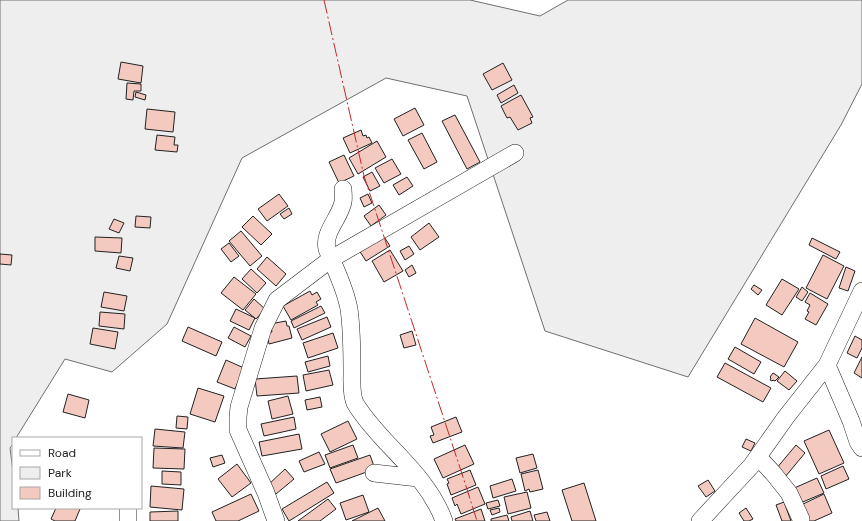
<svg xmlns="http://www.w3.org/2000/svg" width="862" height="521" font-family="'DM Sans',sans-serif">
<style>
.green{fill:#eee;stroke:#6f6f6f}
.building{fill:#f3c9c0;stroke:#222}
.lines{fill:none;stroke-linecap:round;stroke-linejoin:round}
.minor-casing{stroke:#222;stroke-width:18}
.minor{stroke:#fff;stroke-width:17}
.power{stroke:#c62828;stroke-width:1;stroke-dasharray:14 3 2 3;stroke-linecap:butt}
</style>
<rect width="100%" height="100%" fill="#fff"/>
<!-- green -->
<path class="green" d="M0,0H470L540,16L568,0H862V84L841,125L688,377L545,331L467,96L386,78L242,158L167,324L112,372L65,359L16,438H13V444L10,448L13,471V508H18L19,521H0Z"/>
<!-- building -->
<path class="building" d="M121,62L143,66L141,83L118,79Z
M503,63L512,80L492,90L483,74Z
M127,83L141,84V91H134L133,100L126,99Z
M514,85L518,93L501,103L497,95Z
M136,92L146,95L145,100L135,97Z
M521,95L533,117L530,118L532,123L518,130L510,117L507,118L501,106Z
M415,108L424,125L403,136L394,119Z
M147,109L175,112L173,132L145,129Z
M455,115L480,162L467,169L442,121Z
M361,130L363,136L366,135L367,138L369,137L372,143L350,153L343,138Z
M422,133L437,162L424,169L408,140Z
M157,135L175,137L174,145H178L177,152L155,150Z
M377,141L386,157L358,174L349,158Z
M344,155L354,176L339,183L329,162Z
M392,159L401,174L384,183L375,168Z
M372,172L380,186L370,191L363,177Z
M407,177L413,186L399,195L393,185Z
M279,194L288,206L267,221L258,209Z
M368,194L372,203L364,207L360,198Z
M379,205L386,215L371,226L364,216Z
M289,208L292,214L284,219L280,214Z
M136,216L151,217L150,228L135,227Z
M253,216L272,234L261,245L242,227Z
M114,219L124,223L119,233L109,229Z
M429,223L439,237L420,250L411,237Z
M241,231L262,256L250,266L229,241Z
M381,232L390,246L366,261L357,247Z
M95,237L122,238L121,253L95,251Z
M812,238L840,252L836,259L809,245Z
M229,243L239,256L231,262L221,249Z
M409,246L414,254L405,260L400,251Z
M390,250L403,271L384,282L372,261Z
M0,254L12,255L11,265L0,264Z
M823,255L844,266L827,299L806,288Z
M119,256L133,258L130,271L116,268Z
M267,257L286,274L276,286L257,269Z
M412,265L416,273L409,277L405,270Z
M846,267L855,271L848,291L839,288Z
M251,269L266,283L257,293L242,279Z
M234,277L256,294L243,310L221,293Z
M782,279L799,289L782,315L766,305Z
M754,285L762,290L758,295L751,289Z
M802,287L808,292L802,301L796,297Z
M310,291L312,295L317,292L321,299L316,302L318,305L291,320L283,306Z
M104,292L127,296L124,311L101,307Z
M810,293L828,304L816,325L805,319L809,312L807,311L810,305L805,302Z
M254,299L265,309L256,319L245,310Z
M321,306L325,313L294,328L291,321Z
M236,309L255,318L249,330L230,321Z
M100,312L125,314L124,329L99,326Z
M327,317L331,327L302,340L297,329Z
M755,318L798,342L784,367L741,344Z
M286,321L287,326H289L292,338L269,344L267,333L272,332L270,324Z
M188,327L222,342L216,356L182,341Z
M234,327L251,336L245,347L228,338Z
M93,328L118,332L115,349L90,344Z
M412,331L416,345L404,348L400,335Z
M333,333L338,348L308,358L303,343Z
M855,336L862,340V348L857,358L847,353Z
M735,347L761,362L754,374L728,359Z
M328,356L330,366L308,372L305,362Z
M862,357V378L854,373Z
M226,360L244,368L235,389L217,382Z
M725,363L771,388L763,402L717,377Z
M329,370L333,385L306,391L303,375Z
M785,371L797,381L789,390L777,381Z
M773,373L779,377L775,381L773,380L772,381L770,380L771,378L770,377Z
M297,376L299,393L257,396L255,379Z
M198,388L224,396L215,422L190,414Z
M68,394L89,400L85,418L63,412Z
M288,396L293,414L272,419L268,401Z
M320,397L322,407L307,410L305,400Z
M177,416L188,417L187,429L176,428Z
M294,417L296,429L264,436L261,424Z
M456,417L462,432L433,443L430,436L434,435L431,427Z
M348,421L357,439L330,452L321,434Z
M155,429L185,432L183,448L153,446Z
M829,430L844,463L819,474L804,441Z
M299,434L302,449L262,456L259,442Z
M746,439L755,443L751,451L742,447Z
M353,445L358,458L330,468L325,455Z
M465,445L474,464L443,478L434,459Z
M796,445L805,453L785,477L776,469Z
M154,448L185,449L184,469L153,468Z
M319,452L325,464L304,472L299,461Z
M533,454L537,468L520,473L516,458Z
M222,455L225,463L213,467L210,458Z
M370,455L375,469L336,483L330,469Z
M237,464L251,483L232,497L218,479Z
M843,466L849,479L826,489L821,476Z
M285,469L294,479L276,494L268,485Z
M470,470L476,485L451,495L447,484L449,483L447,479Z
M538,470L543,489L530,492L529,489L525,491L521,474Z
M162,471L181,472V485L162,484Z
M817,478L824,493L798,504L792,489Z
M512,479L516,491L493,498L490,486Z
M708,480L715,491L706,497L698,486Z
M327,482L334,493L289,521L282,509Z
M584,483L596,521H572L562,490Z
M151,486L184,489L182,510L150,507Z
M478,487L485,504L461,514L457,504L455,506L452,498Z
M527,492L531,508L508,514L504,497Z
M251,494L259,511L238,521H216L212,512Z
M824,494L832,513L814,521H809L801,505Z
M363,495L369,512L346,520L340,503Z
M328,499L336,509L320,521H298Z
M498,500L500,506L488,509L486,503Z
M784,502L791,521H782L776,505Z
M56,508H78L80,509L75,521H55L51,519Z
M378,508L385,521H352Z
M499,508L500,512L492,515L490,510Z
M746,508L753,519L749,521H744L739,513Z
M481,509L485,521H456L455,519Z
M178,511V521H150V512Z
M530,511L533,521H512L511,517Z
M547,512L550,521H536L534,515Z
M507,515L509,521H491V519Z"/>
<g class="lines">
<!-- minor casing -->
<g class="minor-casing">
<path id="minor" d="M343,189C343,193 344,198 343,202C340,218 323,232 327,249C335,269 345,287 349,309C352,330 352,352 352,373C352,382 351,394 355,403C363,417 376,431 387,443C409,466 433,490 444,521
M827,365L851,421L858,442L862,448
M758,457L773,473L789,493L801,519
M374,473L418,478
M128,521V508
M276,521L266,493L238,430V417L239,407L263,328L277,300L331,259L515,153
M700,521L752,465L786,417L827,365L862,291"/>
</g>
<!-- minor -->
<use href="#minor" class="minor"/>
<!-- power -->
<path class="power" d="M324,0L364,176L465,483L477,521"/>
</g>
<!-- legend -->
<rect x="12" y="437" width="130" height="72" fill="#ffffff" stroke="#a7a7a7"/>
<rect x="20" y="450" width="20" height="6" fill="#ffffff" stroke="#a7a7a7"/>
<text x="48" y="457" font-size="12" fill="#222222">Road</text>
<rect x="20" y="467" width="20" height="12" fill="#eeeeee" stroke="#a7a7a7"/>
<text x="48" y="477" font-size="12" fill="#222222">Park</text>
<rect x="20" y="487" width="20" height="12" fill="#f3c9c0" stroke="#a7a7a7"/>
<text x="48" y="497" font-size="12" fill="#222222">Building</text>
</svg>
